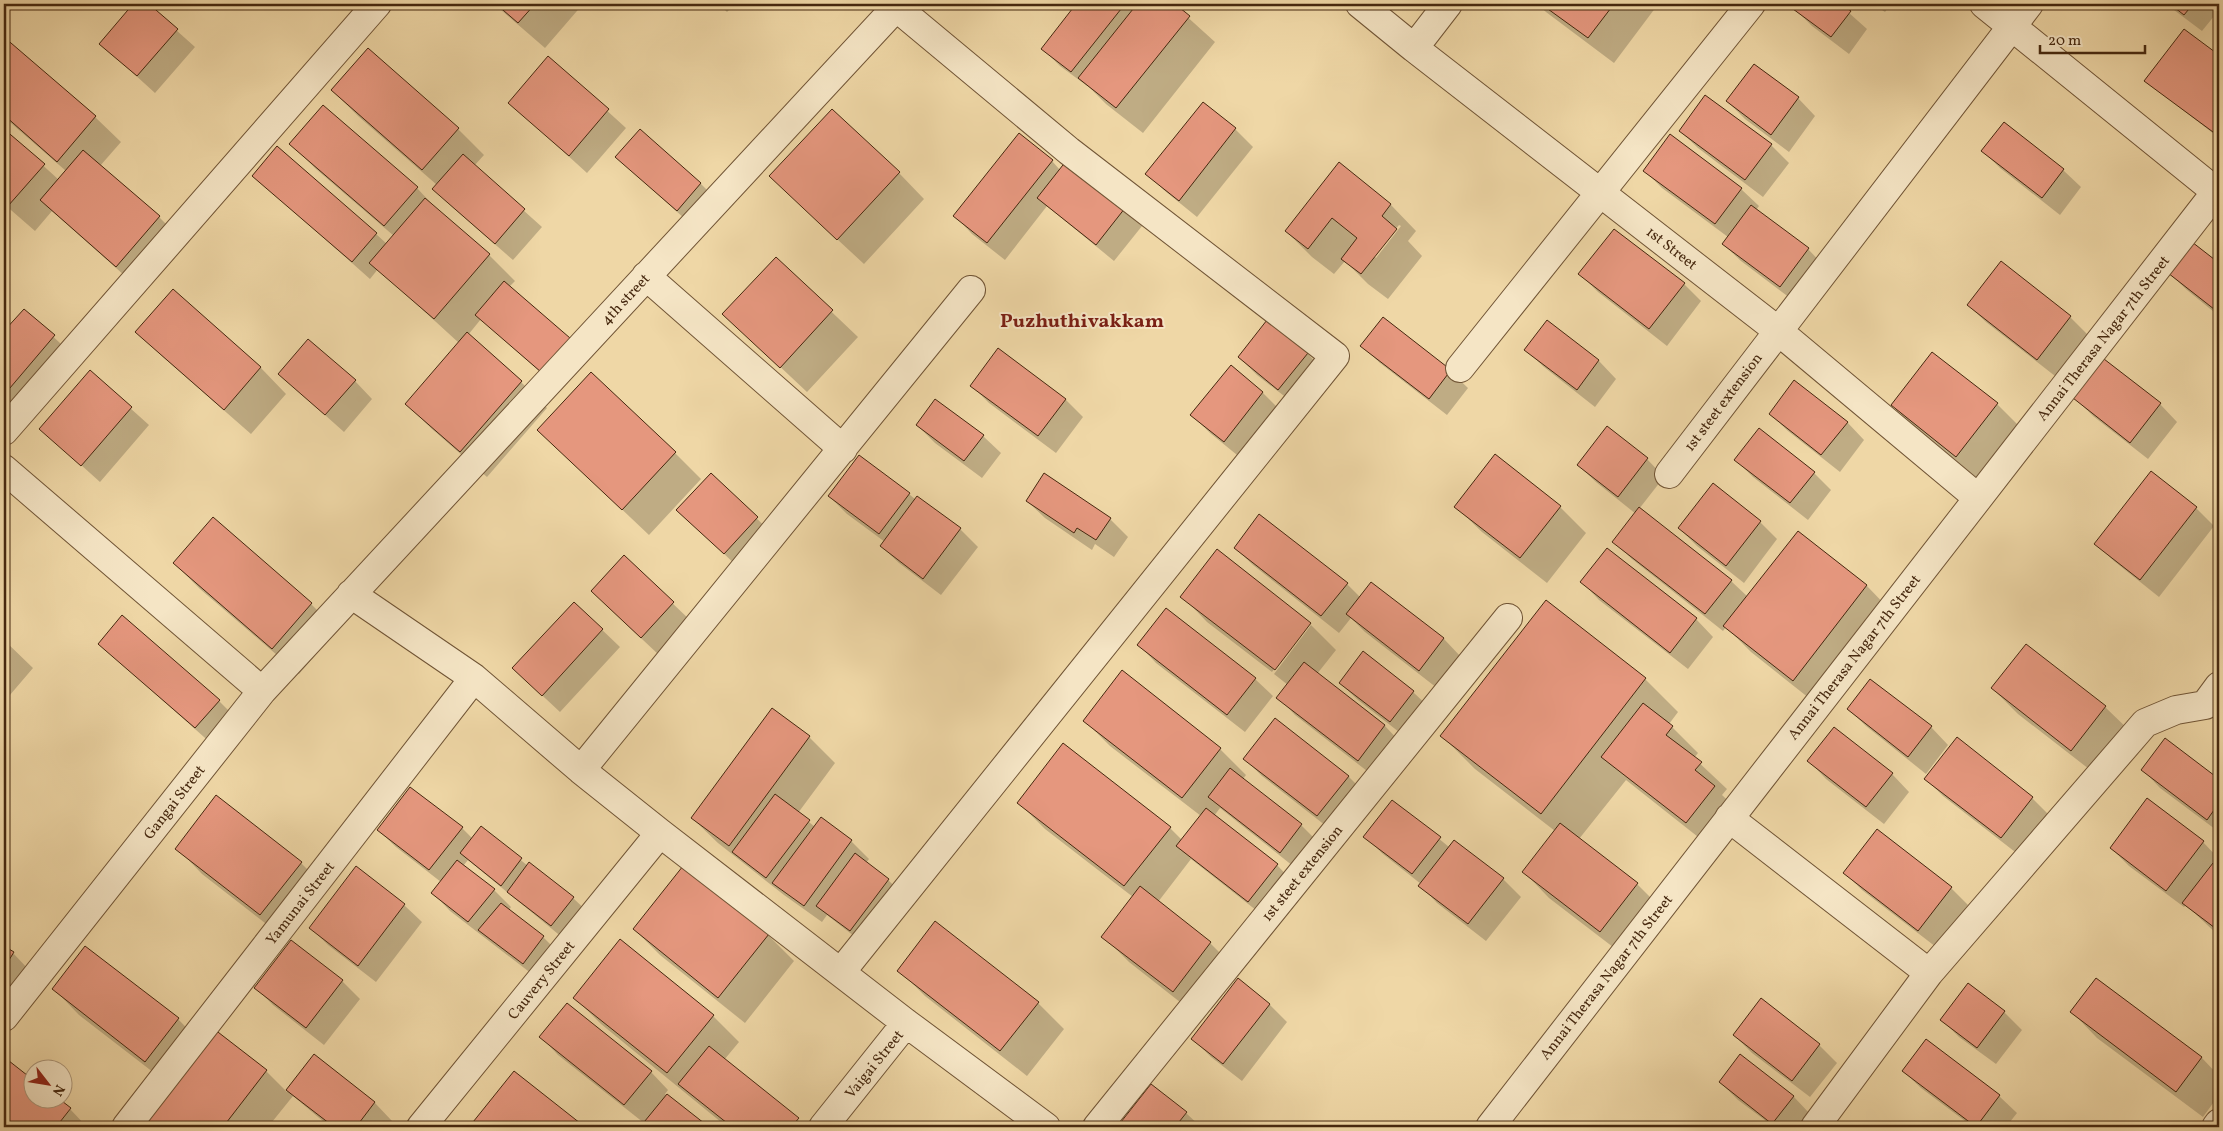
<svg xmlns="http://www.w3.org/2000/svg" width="2223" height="1131" font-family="Vollkorn,serif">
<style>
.shadow{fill:#0003;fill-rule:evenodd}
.building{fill:#e5977e;stroke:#46280f}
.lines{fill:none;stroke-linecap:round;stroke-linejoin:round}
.street-casing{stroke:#705435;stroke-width:30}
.street{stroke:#f5e5c5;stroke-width:28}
.labels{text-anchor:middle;stroke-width:4;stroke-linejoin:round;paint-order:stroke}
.street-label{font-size:15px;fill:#46280f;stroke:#f5e5c5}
.district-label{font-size:20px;font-weight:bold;fill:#7a1f14;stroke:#f5e5c5}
</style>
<rect width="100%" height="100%" fill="#efd7a6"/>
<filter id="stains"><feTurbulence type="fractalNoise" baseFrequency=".004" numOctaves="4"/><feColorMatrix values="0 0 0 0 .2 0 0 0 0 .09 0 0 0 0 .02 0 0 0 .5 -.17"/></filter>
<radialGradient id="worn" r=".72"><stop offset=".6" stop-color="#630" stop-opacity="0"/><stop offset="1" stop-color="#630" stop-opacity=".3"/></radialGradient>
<!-- shadow -->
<path class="shadow" d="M134,4H147L195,47L155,93L100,43Z
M494,4H583L545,48Z
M719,4H735L727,12Z
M1078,4H1173L1215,42L1143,133L1106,104L1090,88L1060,66L1043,49Z
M1537,4H1652L1656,7L1614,63L1546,12Z
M1798,4H1839L1867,29L1849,54L1812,26L1795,9Z
M1873,4H1891L1885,12Z
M2166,4H2219V10L2202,31Z
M2184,30L2219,57V138L2146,81Z
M4,38L95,117L121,142L100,166L159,217L185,243L143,292L52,211L35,231L4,204V130L59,180L66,171L4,117Z
M368,50L458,129L484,155L474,166L542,227L513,260L451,206L434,189L437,185L358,116L332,90Z
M549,58L626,128L587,173L510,103Z
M1705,97L1771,145L1789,163L1763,197L1698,148L1680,131Z
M1798,98L1815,116L1789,152L1745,119L1727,101Z
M1203,104L1235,129L1253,147L1197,217L1165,191L1147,174Z
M323,106L417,188L442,215L489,255L515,281L509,287L570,339L559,389L481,319L468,335L521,382L547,408L487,477L432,429L406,404L459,343L378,269L370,279L254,176L376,234L387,244L394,236L316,169L291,144Z
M1983,151L2063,170L2081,187L2060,215L2000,168Z
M616,157L700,183L718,201L695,228Z
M1052,161L1060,170L1146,221L1114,261L1047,206L1005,260L972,234L955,216Z
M1339,164L1391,205L1416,231L1408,241L1422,256L1388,299L1368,284L1345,261L1334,274L1312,257L1286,231ZM1399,225L1401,226L1376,258L1374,256Z
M1645,171L1741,189L1759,206L1756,210L1808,249L1825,267L1798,304L1741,261L1723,244L1728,237L1662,188Z
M899,173L924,199L864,264L797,202Z
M2193,244L2219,264V316L2187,290L2169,273Z
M776,259L858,337L807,392L724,314Z
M2001,263L2070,317L2088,335L2055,376L1986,322L1968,305Z
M1580,274L1684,284L1701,301L1667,346L1598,292Z
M173,291L261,368L286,394L251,434L163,357L137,332Z
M24,310L72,354L16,419L4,408V325L8,329Z
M1547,321L1599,361L1616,379L1595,407L1544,367L1526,350Z
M1362,346L1450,371L1468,388L1447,415L1380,363Z
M1307,353L1324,371L1297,406L1257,375L1239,357Z
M1231,367L1263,393L1280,410L1242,459L1210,433L1192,415Z
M90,372L149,425L100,482L41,429Z
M279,374L355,381L372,399L344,432Z
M972,386L1065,399L1083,417L1056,453L989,403Z
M2075,398L2160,404L2177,422L2148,459L2093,416Z
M1997,404L2023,430L1982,482L1918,431L1892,405Z
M1770,414L1847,422L1864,440L1840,472L1788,431Z
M917,425L983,436L1001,453L982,478L935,443Z
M538,430L675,453L701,479L649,535Z
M1647,459L1664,477L1639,509L1731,581L1748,597L1798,532L1867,586L1892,612L1819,706L1751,652L1726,627L1723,631L1632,559L1614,542L1636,514L1596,482L1578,465Z
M1736,460L1814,473L1831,490L1808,520L1753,477Z
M2151,473L2196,508L2214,526L2159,597L2114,561L2096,544Z
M711,475L775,536L742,571L696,527Z
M909,494L916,500L918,498L960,529L978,547L941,595L899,563L881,546L885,542L847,514L829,496Z
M1027,501L1110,519L1128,537L1114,557L1095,544L1092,550L1045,518Z
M1456,507H1560L1586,533L1547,583L1482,532Z
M213,518L311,604L337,630L299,674L200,589L174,563Z
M1760,522L1777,539L1744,583L1697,546L1679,528Z
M1235,548L1347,584L1360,597L1371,583L1444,639L1461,657L1437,688L1365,632L1351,618L1339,633L1253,565Z
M1217,551L1310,624L1336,650L1317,674L1385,726L1402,744L1376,778L1295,715L1278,697L1288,685L1274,674L1311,625H1308L1272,672L1207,622L1182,596Z
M624,557L691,621L659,655L610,609Z
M1582,582L1696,619L1713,637L1688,669L1599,600Z
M574,603L620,647L560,712L531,685Z
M4,640L33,668L4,702Z
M99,644L219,701L236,718L213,745Z
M1139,645L1255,679L1273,696L1245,732L1156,663Z
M1363,653L1413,692L1431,709L1408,739L1358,700L1340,683Z
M1122,672L1220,749L1246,775L1243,779L1301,825L1319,843L1298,870L1220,808L1214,816L1277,865L1294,883L1266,918L1191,859L1158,902L1210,943L1236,969L1199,1017L1129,962L1103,936L1133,897L1045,829L1019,803L1170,828L1182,840L1201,816L1110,746L1085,721Z
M1645,679L1678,712L1669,724L1698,753L1694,758L1727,789L1722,795L1740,812L1712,848L1626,780L1579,839L1637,884L1663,910L1626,957L1549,898L1524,872L1555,831L1475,769L1442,736Z
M1992,688L2105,707L2131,732L2098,776L2018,714Z
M1848,709L1931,727L1948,745L1926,774L1866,726Z
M772,710L809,737L835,763L798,813L815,827L822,819L851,841L869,859L866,863L888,880L906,897L868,947L827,915L822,922L784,895L718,843L692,818Z
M1957,739L2032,798L2050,816L2019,855L1943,796L1926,779Z
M2165,740L2219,780V832L2160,788L2143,770Z
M1245,759L1348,776L1366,794L1335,833L1262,776Z
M1809,761L1892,774L1909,792L1884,824L1826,779Z
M1393,801L1449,847L1454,841L1503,879L1521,897L1486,941L1437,903L1420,885L1421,884L1383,854L1365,837Z
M462,828L473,839L481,828L528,866L573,898L591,915L569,943L468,860L463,866L494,890L511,907L509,910L543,937L561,955L541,981L450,911L433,893L441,882L396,847L378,830Z
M2203,842L2219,859L2215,866L2219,869V936L2186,905L2184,907L2129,866L2111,848Z
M177,848L301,863L327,889L287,940L202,874Z
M1845,873L1951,888L1968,905L1936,947L1862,890Z
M404,905L422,922L376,982L328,945L310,927Z
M634,929L768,935L794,961L745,1023L660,955Z
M4,947L13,953L30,971L15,997L4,991Z
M899,970L1038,1003L1064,1029L1027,1076L925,996Z
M2097,979L2202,1058L2219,1076V1095L2203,1117L2097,1038L2072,1012Z
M1238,980L1270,1005L1287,1022L1242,1081L1211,1057L1193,1039Z
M342,981L360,999L324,1045L273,1005L256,988Z
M54,989L178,1019L203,1045L214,1031L266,1071L287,1092L314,1056L375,1103L392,1121L387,1127H330L293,1096L268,1127H155L147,1119L171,1086L79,1015Z
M575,998L713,1016L739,1042L724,1060L806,1127H727L601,1024Z
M1761,1000L1819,1045L1837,1063L1810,1097L1752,1053L1734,1035Z
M2004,1012L2022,1030L1996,1064L1959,1037L1942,1020Z
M541,1037L651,1072L668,1090L665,1094L707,1127H641L644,1123L558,1055Z
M1741,1056L1794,1097L1811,1115L1801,1127H1774L1738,1100L1720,1082Z
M4,1058L32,1080V1098L70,1109L87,1127H10L4,1122Z
M1903,1071L1999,1096L2017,1113L2006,1127H1973L1921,1088Z
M515,1072L583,1127H471Z
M1151,1086L1186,1113L1201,1127H1119Z"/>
<!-- building -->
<path class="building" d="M133,4H149L178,29L137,76L99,44Z
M496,4H535L518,23Z
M1076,4H1125L1071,72L1041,49Z
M1137,4H1175L1190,16L1116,108L1078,78Z
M1541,4H1614L1588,38Z
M1797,4H1841L1851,11L1831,37L1793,9Z
M2170,4H2193L2184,15Z
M2184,29L2219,55V124L2213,132L2144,81Z
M4,37L96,116L57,162L4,115Z
M368,48L459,128L422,170L331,90Z
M548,56L609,109L569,156L508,103Z
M1754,64L1799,97L1771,135L1726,101Z
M1705,95L1772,144L1745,180L1679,131Z
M1203,102L1236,128L1179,201L1145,174Z
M323,105L418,187L384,226L289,144Z
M832,109L900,172L837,240L769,176Z
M2004,122L2064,169L2042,198L1981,151Z
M4,129L45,164L8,206L4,202Z
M640,129L701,183L677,211L615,157Z
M1019,133L1053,160L987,243L953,216Z
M1670,134L1742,188L1715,224L1643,171Z
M277,146L377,233L352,262L252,176Z
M83,150L160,216L116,267L40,200Z
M463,154L525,209L495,244L432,189Z
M1070,156L1129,203L1096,245L1037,198Z
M1339,162L1391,204L1382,216L1397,229L1361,274L1341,259L1357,238L1332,218L1308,249L1285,231Z
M425,198L490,254L434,319L369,263Z
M1751,205L1809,248L1780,287L1722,244Z
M1614,229L1685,283L1649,329L1578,274Z
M2192,242L2219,263V313L2168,273Z
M776,257L833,310L780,368L722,314Z
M2001,261L2071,316L2037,360L1967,305Z
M504,281L570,338L541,372L475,315Z
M173,289L261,367L224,410L135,332Z
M24,309L55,335L4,395V331Z
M1383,317L1451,370L1429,399L1360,346Z
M1267,320L1308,353L1278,390L1238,357Z
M1547,320L1599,360L1577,390L1524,350Z
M467,332L522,381L460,452L405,404Z
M308,339L356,380L325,415L278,374Z
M998,348L1066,399L1038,436L970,386Z
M1932,352L1998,403L1956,457L1891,405Z
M2104,359L2161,403L2130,443L2073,398Z
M1231,365L1263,392L1224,442L1190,415Z
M90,370L132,407L81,466L39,429Z
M591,372L676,452L622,510L537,430Z
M1794,380L1848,422L1821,455L1769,414Z
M935,399L984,435L964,461L916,425Z
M1607,426L1648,458L1618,497L1577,465Z
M1759,428L1815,472L1790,503L1734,460Z
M1495,454L1561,506L1520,558L1454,507Z
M859,455L910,493L879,534L828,496Z
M2151,471L2197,507L2140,580L2094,544Z
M711,473L758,517L724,554L676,510Z
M1044,473L1111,518L1096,540L1077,528L1074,533L1026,501Z
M1713,483L1761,521L1726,566L1678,528Z
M917,496L961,528L923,579L880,546Z
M1639,507L1732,580L1705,614L1612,542Z
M1259,514L1348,583L1321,616L1234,548Z
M213,517L312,603L272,649L173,563Z
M1798,531L1867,585L1793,681L1723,626Z
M1607,548L1697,618L1670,653L1580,582Z
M1217,549L1311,623L1275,670L1180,597Z
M624,555L674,602L641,638L591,591Z
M1371,582L1444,638L1419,671L1346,614Z
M1546,600L1646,678L1541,814L1440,736Z
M574,602L603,629L542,696L512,668Z
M1166,608L1256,678L1227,715L1137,645Z
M122,615L220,700L195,728L98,644Z
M2026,644L2106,706L2071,751L1991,688Z
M1363,651L1414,691L1390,722L1339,683Z
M1304,662L1385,725L1358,761L1276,698Z
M1122,670L1221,748L1182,798L1083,721Z
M1870,679L1932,726L1908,757L1847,709Z
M1643,703L1673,726L1666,735L1702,762L1695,770L1715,786L1686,823L1601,757Z
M772,708L810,736L729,846L691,818Z
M1275,718L1349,776L1317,816L1243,759Z
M1834,727L1893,773L1866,807L1807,761Z
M1957,737L2033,797L2001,838L1924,779Z
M2165,738L2219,779V803L2207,820L2141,770Z
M1063,743L1171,827L1124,886L1017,803Z
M1230,768L1302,824L1280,853L1208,797Z
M410,787L463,827L429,870L377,830Z
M775,794L810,820L766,878L732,852Z
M216,795L302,862L260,915L175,849Z
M2147,798L2204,841L2166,891L2110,848Z
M1392,800L1441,837L1412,874L1363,837Z
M1206,808L1278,864L1248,902L1176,846Z
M821,817L852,840L804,906L772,883Z
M1560,823L1638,883L1600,932L1522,872Z
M481,826L522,858L501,886L460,853Z
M1877,829L1952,887L1918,931L1843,873Z
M1454,840L1504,878L1468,924L1418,886Z
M855,853L889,879L850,931L816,906Z
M457,860L495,889L468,922L431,893Z
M529,862L574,897L551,926L507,892Z
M2213,863L2219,867V931L2182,903Z
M356,866L405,904L358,966L309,928Z
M683,866L769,934L718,998L633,929Z
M1140,886L1211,942L1173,992L1101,937Z
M501,903L544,936L523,964L478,930Z
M935,921L1039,1002L1000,1051L897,971Z
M620,939L714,1015L667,1073L573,998Z
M291,940L343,980L306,1028L254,988Z
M4,946L14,952L4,968Z
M85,946L179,1018L145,1062L52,989Z
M1238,978L1270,1004L1223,1064L1191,1039Z
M2096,978L2202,1057L2176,1092L2070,1012Z
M1968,983L2005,1011L1977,1048L1940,1020Z
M1761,998L1820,1044L1792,1081L1733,1035Z
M567,1003L652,1071L624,1105L539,1037Z
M214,1029L267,1070L223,1127H156L145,1119Z
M1926,1039L2000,1095L1976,1127L1902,1071Z
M709,1046L799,1118L791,1127H732L678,1084Z
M314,1054L375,1102L356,1127H334L286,1090Z
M1740,1054L1794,1096L1772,1124L1719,1082Z
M4,1057L32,1079V1098H58L71,1108L56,1127H13L4,1120Z
M514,1071L585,1127H469Z
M1151,1084L1187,1112L1175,1127H1117Z
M667,1094L709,1127H640Z"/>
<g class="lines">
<!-- street casing -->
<g class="street-casing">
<path id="street" d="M1360,4L1414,48L1777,330L1978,498
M1984,4L2219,194
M1414,48L1448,4
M646,276L843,449
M1460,368L1751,4
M4,431L377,4
M4,469L262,691
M1669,474L2029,4
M351,594L474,678L581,770L660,833L906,1023L1046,1127
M581,770L971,290
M1729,818L1929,973
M841,972L1335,356L1069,151L896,7
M4,1017L262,691L899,4
M126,1127L474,678
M421,1127L660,833
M823,1127L906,1023
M1097,1127L1508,618
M1490,1127L2219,188
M1815,1127L1929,973L2145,723L2176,710L2205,705L2219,686
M2216,1127L2219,1123"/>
</g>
<!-- street -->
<use href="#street" class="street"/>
</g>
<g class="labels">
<!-- street labels -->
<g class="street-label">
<text transform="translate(1672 248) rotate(38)" y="5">1st Street</text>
<text transform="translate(625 299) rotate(-47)" y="5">4th street</text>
<text transform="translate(2103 338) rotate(-52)" y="5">Annai Therasa Nagar 7th Street</text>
<text transform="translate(1723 402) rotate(-53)" y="5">1st steet extension</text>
<text transform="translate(1854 657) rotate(-52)" y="5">Annai Therasa Nagar 7th Street</text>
<text transform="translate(174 802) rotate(-52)" y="5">Gangai Street</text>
<text transform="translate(1302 873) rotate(-51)" y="5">1st steet extension</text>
<text transform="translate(300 903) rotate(-52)" y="5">Yamunai Street</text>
<text transform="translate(1606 977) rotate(-52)" y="5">Annai Therasa Nagar 7th Street</text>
<text transform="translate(541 980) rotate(-51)" y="5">Cauvery Street</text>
<text transform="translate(874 1064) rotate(-51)" y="5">Vaigai Street</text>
</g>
<!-- district labels -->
<g class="district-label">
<text x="1082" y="327">Puzhuthivakkam</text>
</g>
</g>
<!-- margin -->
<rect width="2223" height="1131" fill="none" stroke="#efd7a6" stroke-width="20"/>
<rect x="5" y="5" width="2213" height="1121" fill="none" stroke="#46280f" stroke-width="2.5"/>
<rect x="10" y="10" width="2203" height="1111" fill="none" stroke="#46280f"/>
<!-- north arrow -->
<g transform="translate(48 1084) rotate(121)"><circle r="24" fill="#f5e5c5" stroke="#af997c"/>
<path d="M0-4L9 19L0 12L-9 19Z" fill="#8f2418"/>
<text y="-8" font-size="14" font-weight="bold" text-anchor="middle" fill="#46280f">N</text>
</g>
<!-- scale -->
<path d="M2040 45v8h105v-8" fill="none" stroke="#46280f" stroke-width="2.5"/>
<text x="2048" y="45" font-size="15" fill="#46280f" stroke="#f5e5c5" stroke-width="4" paint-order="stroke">20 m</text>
<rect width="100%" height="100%" filter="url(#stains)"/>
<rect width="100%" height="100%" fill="url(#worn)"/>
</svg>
